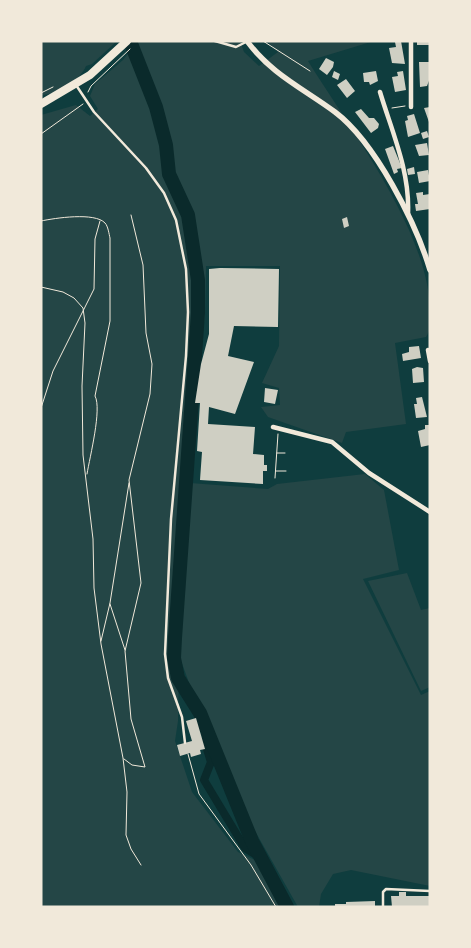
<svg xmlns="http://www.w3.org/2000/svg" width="471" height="948" font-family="'Space Grotesk',sans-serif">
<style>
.green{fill:#244646}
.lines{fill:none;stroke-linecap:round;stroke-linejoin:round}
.canal{stroke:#0a2a2b;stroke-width:8}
.river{stroke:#0a2a2b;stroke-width:14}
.building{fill:#cfcfc3}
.path{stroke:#f1e9da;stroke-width:1}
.service{stroke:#f1e9da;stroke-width:2.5}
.minor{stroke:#f1e9da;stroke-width:4.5}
.tertiary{stroke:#f1e9da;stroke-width:5.5}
.primary{stroke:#f1e9da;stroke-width:8}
</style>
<rect width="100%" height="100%" fill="#0f3d3e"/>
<!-- green -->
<path class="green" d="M41,41H117L92,64L86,66C80,80 58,95 41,95Z
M138,41H240L244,52L259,66L278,52L267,41H374L308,61C350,129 430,233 430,312C430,322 431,330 426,337L395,343L406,424L346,432L342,443L268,417L261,407L280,405L279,388L262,383L279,346L280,266H206L205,315L194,404L190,483L268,489L277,484L365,474L384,490L399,570L363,579L421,695L430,691V886L351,870L333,874L321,894L319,907H298L220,769L179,655L178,721L175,741L192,792L238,852L270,867L292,907H41V115L76,105L90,116L98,109L90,96L95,84L123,60Z
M407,573L421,610L430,608V687L421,691L368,581Z"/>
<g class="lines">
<!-- canal -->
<path class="canal" d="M207,734L205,743L211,762L204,780L245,848L261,858"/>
<!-- river -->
<path class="river" d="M130,41L156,107L166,145L169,174L188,215L198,280V313L175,638L174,658L178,678L200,713L252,841L287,907"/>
</g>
<!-- building -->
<path class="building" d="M401,41L405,64L392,63L389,48L396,47L395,42Z
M417,41H429V45H417Z
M326,58L334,62L333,67L327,75L319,69Z
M419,62H430V78L427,86L420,87Z
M334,71L340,74L338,80L332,77Z
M376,71L378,81L370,85L369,82H364L363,73Z
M403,71L406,90L395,92L392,77L398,76L397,72Z
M346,79L355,91L347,98L337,85Z
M430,107V122H429L424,108Z
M361,109L369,118H374L379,124L378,128L371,133L355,112Z
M414,114L420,133L408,137L405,121L408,120L407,116Z
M427,131L429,137L423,139L421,133Z
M427,143L429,155L419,156L415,145Z
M393,146L402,168L397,169L398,172L394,174L385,149Z
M414,167L415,174L408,175L407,169Z
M428,170L430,181L419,183L417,172Z
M423,192V195L430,194V209L416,211L415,204H418L416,193Z
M347,217L349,226L344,228L342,219Z
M220,268L279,269L278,327L234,326L228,356L254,362L235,414L209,407L208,424L255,427L253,454L264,455V465H267V471H263V484L200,480L202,452L197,451L200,403H195L201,364L209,334V269Z
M419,346L421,358L403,361L402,354L409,352V347Z
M417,367L423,368L424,382L413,383L412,369Z
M265,388L278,390L275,404L264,402Z
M422,397L427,417L416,418L414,404H417L416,398Z
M425,425H430V445L421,447L418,431L425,429Z
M196,718L205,749L200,750L201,754L191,757L190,753L180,756L177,745L192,741L186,721Z
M399,892H406V896H430V907H392L391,896H399Z
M375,901V907H335V904H346V902Z"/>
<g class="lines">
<!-- path -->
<path class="path" d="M263,41L310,71
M88,92L91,86L130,49
M41,93L53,87
M392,108L405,106
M41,134L83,104
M41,221C55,218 95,212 105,223C108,226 109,234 110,238V321L95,396C102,409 90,456 87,474
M41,287L63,292L74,298L83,308L85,323L82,386L83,455L93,539L94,588L101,644L123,758L127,792L126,835L131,849L141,865
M41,408L53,371L94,289L95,239L100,221
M277,453H285
M276,471H286
M275,478L278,434
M110,604L125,650
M101,641L110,603L129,483
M188,754L199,794L251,865L276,907
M124,759L132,765L145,767L131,719L125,651L141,583L129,480L150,394L152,364L146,333L143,265L131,215"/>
<!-- service -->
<path class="service" d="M215,41L236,47L246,42
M76,85L94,112L146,168L164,193L176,220L186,269L188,312L186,356L171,519L165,654L168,678L182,717L185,743
M383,907V892L386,889L430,891"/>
<!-- minor -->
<path class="minor" d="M380,92C392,132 410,171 408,214
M411,107V41
M428,350L430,361
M273,427L332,442L369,473L430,512"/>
<!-- tertiary -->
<path class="tertiary" d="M247,41C271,74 304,89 335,112C375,142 416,223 430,270"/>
<!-- primary -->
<path class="primary" d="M41,104L90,75L127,41"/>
</g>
<!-- border -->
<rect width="471" height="948" fill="none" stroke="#f1e9da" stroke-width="85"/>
</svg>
